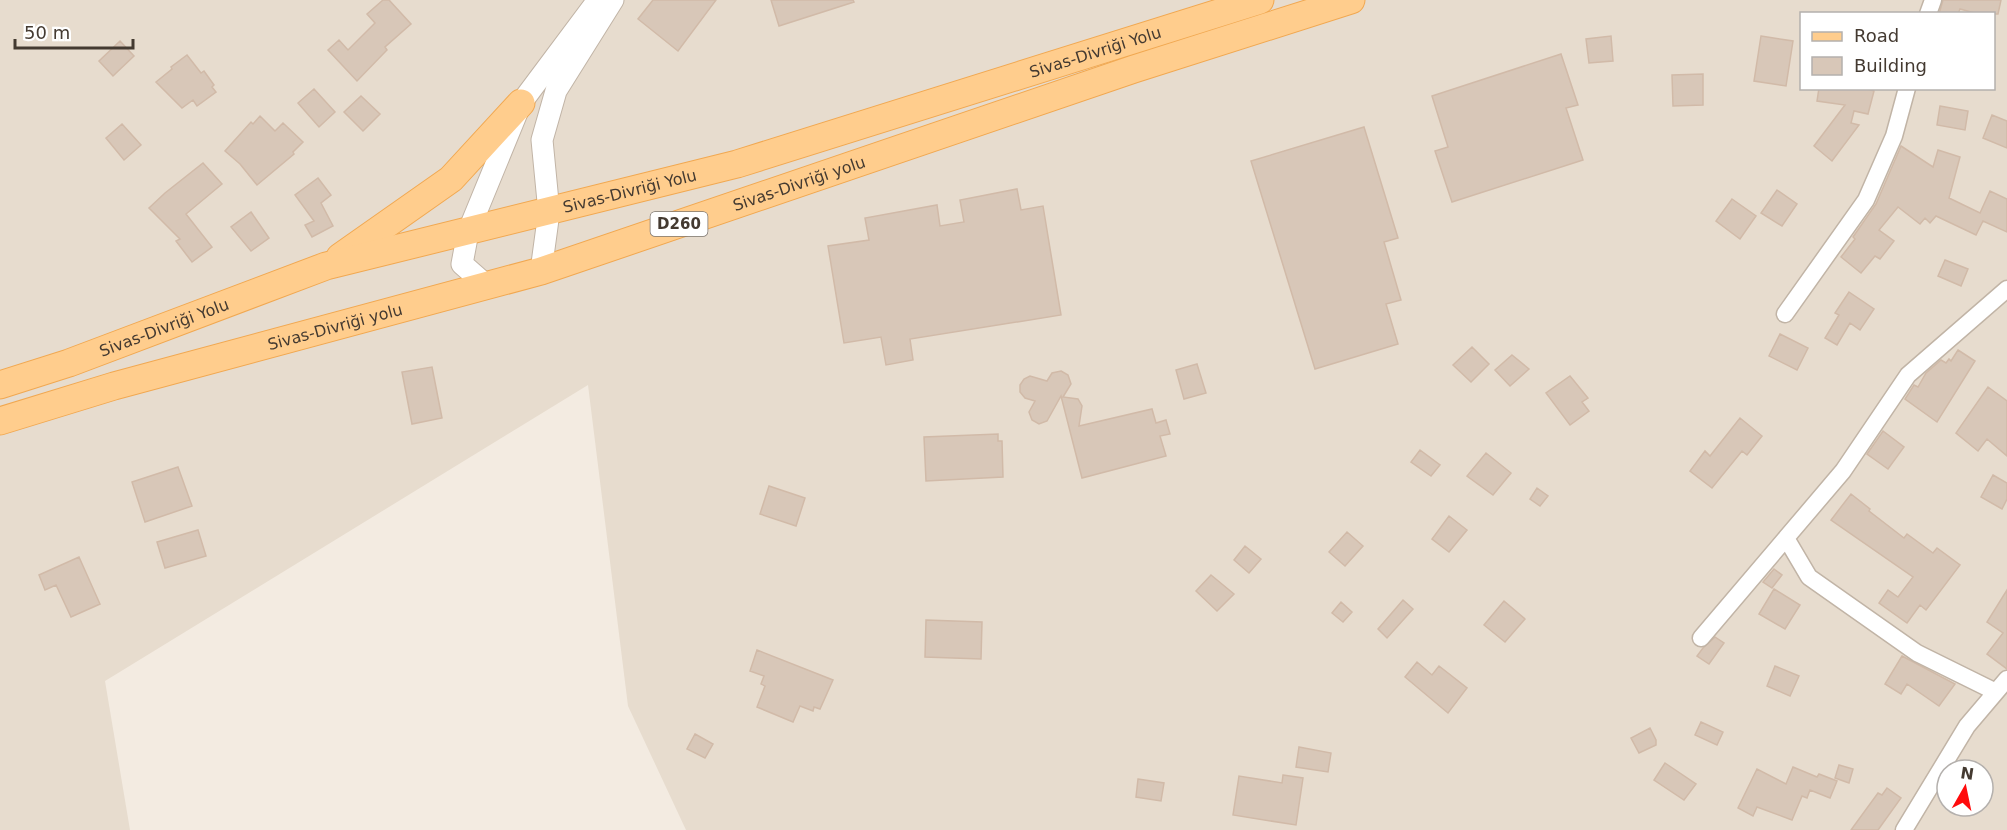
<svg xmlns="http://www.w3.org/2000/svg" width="2007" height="830" font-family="'DejaVu Sans',sans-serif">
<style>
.residential{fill:#e7dcce;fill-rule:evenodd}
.building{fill:#d8c7b8;stroke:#d1baa8;stroke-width:1.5}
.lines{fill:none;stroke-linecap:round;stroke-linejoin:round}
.minor-casing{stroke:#c1b4a6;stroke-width:19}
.tertiary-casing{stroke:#c1b4a6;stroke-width:23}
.primary-casing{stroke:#f1a851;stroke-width:29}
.minor{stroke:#fff;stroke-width:16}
.tertiary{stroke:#fff;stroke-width:21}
.primary{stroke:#ffcd8d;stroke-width:27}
.labels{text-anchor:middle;stroke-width:5;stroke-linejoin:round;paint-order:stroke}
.shield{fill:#fff;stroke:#7c756f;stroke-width:1.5}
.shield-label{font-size:15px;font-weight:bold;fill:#443a31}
.street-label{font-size:16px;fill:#443a31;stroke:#fff}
</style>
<rect width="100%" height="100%" fill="#f3ebe1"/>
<!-- residential -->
<path class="residential" d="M0,0H2007V830H686L628,706L588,385L105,681L130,830H0ZM1802,14H1994V88H1802ZM1947,770H1983V806H1947Z"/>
<!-- building -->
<path class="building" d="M383,0H389L411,24L385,47L387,50L357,81L328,50L339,40L348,50L375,23L367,14Z
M653,0H716L678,51L638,19Z
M771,0H853L854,2L779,26Z
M1943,0H2001L1998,14H1978L1960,9L1958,14H1939Z
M1611,36L1613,61L1589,63L1586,39Z
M1761,36L1793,41L1786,86L1754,81Z
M120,41L134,56L113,76L99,61Z
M1561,54L1578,105L1566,108L1583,160L1452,202L1435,151L1448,147L1432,96Z
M187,55L201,73L204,71L214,85L212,87L216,92L197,106L193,100L182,108L156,82L172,69L171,67Z
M1703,74V105L1673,106L1672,75Z
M1819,88H1864L1874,91L1868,114L1854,111L1851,123L1859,125L1832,161L1814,146L1845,105L1817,101Z
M314,89L335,112L319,127L298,103Z
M361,96L380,114L363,131L344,112Z
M1940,106L1968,111L1965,130L1937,125Z
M1992,115L2007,121V148L1983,138Z
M260,116L275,131L283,123L303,142L293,152L294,154L257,185L240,164L225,151L251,122L253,124Z
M122,124L141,145L124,160L106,138Z
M1364,127L1398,238L1384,242L1401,300L1386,304L1398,344L1315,369L1251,161Z
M1901,146L1933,167L1938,150L1960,157L1949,198L1980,213L1990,191L2007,199V232L1983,221L1976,235L1936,216L1930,223L1925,218L1920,224L1898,207L1879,230L1894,241L1880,259L1875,256L1861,273L1841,257L1855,239L1853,237L1876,204Z
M203,163L222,184L186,214L212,247L192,262L176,241L180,239L149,208L165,193Z
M318,178L331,195L321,203L333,226L312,237L305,225L314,221L295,195Z
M1017,189L1021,210L1043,206L1061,315L910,339L913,360L886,365L881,337L844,343L828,246L869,240L865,218L937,205L940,226L964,222L960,200Z
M1777,190L1797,204L1782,226L1761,213Z
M1732,199L1756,216L1740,239L1716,221Z
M251,212L269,238L251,251L231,227Z
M1945,260L1968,269L1961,286L1938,276Z
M1849,292L1874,309L1860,330L1850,323L1837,345L1825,338L1839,315L1835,313Z
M1780,334L1808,348L1797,370L1769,356Z
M1472,347L1489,364L1471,382L1453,365Z
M1958,350L1975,361L1937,422L1905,399L1914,385L1918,387L1926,373L1941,360L1946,363L1949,359L1951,361Z
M1512,355L1529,369L1510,386L1495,370Z
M1197,364L1206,393L1184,399L1176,370Z
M432,367L442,418L412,424L402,372Z
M1061,371L1068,375L1071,384L1063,397L1078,399L1082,406L1079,426L1152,409L1156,423L1166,420L1170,434L1160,436L1166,456L1082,478L1061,396L1047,421L1039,424L1032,420L1029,412L1035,401L1025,398L1020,392V385L1024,379L1030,376L1047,381L1052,373Z
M1570,376L1588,398L1582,402L1589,411L1570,425L1546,393Z
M1988,387L2007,401V456L1987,439L1978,451L1956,433Z
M1740,418L1762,436L1747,455L1742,451L1712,488L1690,471L1705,451L1710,456Z
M1883,431L1904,447L1888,469L1867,454Z
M998,434V441H1002L1003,477L926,481L924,437Z
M1420,450L1440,465L1431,476L1411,462Z
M1486,453L1511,473L1493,495L1467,476Z
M178,467L192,506L145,522L132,482Z
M1993,475L2007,483V499L2002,509L1981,497Z
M769,486L805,498L796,526L760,514Z
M1537,488L1548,496L1540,506L1530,499Z
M1851,494L1870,509L1869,511L1904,538L1907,534L1933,553L1937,548L1960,565L1926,610L1920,605L1907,623L1879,603L1888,590L1898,597L1913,577L1831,520Z
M1449,516L1467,530L1449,552L1432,539Z
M198,530L206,556L165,568L157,542Z
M1347,532L1363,546L1345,566L1329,552Z
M1245,546L1261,559L1249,573L1234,560Z
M79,557L100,604L71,617L56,585L45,590L39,575Z
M1774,569L1782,575L1772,588L1763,582Z
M1211,575L1234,594L1217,611L1196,591Z
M1774,589L1800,605L1785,629L1759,614Z
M2007,590V669L1987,654L2003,633L1987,622Z
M1403,600L1413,609L1387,638L1378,629Z
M1504,601L1525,619L1505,642L1484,625Z
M1341,602L1352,612L1343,622L1332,613Z
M926,620L982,622L981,659L925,657Z
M1715,637L1724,643L1709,664L1697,656L1703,648Z
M757,650L833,680L820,709L814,707L813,711L800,706L793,722L757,707L765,686L761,684L764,676L750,671Z
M1902,656L1955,684L1939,706L1907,684L1901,694L1885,684Z
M1417,662L1432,675L1439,666L1467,688L1448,713L1405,677Z
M1775,666L1799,676L1790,696L1767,686Z
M1701,722L1723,732L1717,745L1695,735Z
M1650,728L1656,740V745L1639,753L1631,738Z
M695,734L713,744L705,758L687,749Z
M1299,747L1331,753L1328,772L1296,767Z
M1665,763L1696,784L1684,800L1654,780Z
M1839,765L1853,769L1849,783L1835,778Z
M1793,767L1817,777L1819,774L1837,781L1830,798L1810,790L1807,798L1802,796L1792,820L1757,807L1753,816L1738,808L1757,769L1786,784Z
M1283,775L1303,778L1296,825L1233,815L1239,776L1282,783Z
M1138,779L1164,783L1161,801L1136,797Z
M1887,788L1901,798L1878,830H1851L1878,793L1882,795Z"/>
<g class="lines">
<!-- minor casing -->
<g class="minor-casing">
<path id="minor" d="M1928,14L1933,0
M1785,314L1866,200L1894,136L1907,88
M1786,538L1809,577L1917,653L1996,692
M1701,638L1843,471L1908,375L2007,289
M1904,830L1967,726L2007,679"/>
</g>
<!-- tertiary casing -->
<g class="tertiary-casing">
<path id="tertiary" d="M541,271L549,212L542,140L556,91L613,0
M487,286L462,264L468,232L521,103L598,0"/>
</g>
<!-- primary casing -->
<g class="primary-casing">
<g id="primary">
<path d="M340,257L451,179L521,103"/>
<path id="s1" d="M0,385L69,363L326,266L737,164L1260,0"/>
<path id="s2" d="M0,421L114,386L541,271L1134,69L1351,0"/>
</g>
</g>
<!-- minor -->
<use href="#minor" class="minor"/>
<!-- tertiary -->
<use href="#tertiary" class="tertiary"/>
<!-- primary -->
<use href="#primary" class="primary"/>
</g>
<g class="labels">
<!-- shield labels -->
<rect class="shield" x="650.5" y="212" width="57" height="24" rx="4.5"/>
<g class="shield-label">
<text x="679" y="229">D260</text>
</g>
<!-- street labels -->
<g class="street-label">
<text dy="6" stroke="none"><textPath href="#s1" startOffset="1146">Sivas-Divriği Yolu</textPath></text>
<text dy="6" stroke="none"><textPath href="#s2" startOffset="834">Sivas-Divriği yolu</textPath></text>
<text dy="6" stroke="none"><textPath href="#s1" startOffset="660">Sivas-Divriği Yolu</textPath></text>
<text dy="6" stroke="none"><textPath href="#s1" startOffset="174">Sivas-Divriği Yolu</textPath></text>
<text dy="6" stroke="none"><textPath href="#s2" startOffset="348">Sivas-Divriği yolu</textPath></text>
</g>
</g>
<!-- legend -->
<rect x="1800" y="12" width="195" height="78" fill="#ffffff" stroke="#b4b0ad" stroke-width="1.5"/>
<rect x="1812" y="32" width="30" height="9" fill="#ffcd8d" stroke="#b4b0ad" stroke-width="1.5"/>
<text x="1854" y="42" font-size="18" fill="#443a31">Road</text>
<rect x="1812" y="57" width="30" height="18" fill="#d8c7b8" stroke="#b4b0ad" stroke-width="1.5"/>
<text x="1854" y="72" font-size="18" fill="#443a31">Building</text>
<!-- north arrow -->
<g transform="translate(1965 788) rotate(9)"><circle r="28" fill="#ffffff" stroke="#b4b0ad" stroke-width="1.5"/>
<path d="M0-4.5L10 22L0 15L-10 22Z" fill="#ff0b0c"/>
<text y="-9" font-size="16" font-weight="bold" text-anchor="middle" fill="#443a31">N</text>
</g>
<!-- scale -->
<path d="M15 39v9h118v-9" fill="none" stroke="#443a31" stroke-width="3"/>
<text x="24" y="39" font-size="18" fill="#443a31" stroke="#ffffff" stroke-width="4.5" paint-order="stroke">50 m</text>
</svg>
